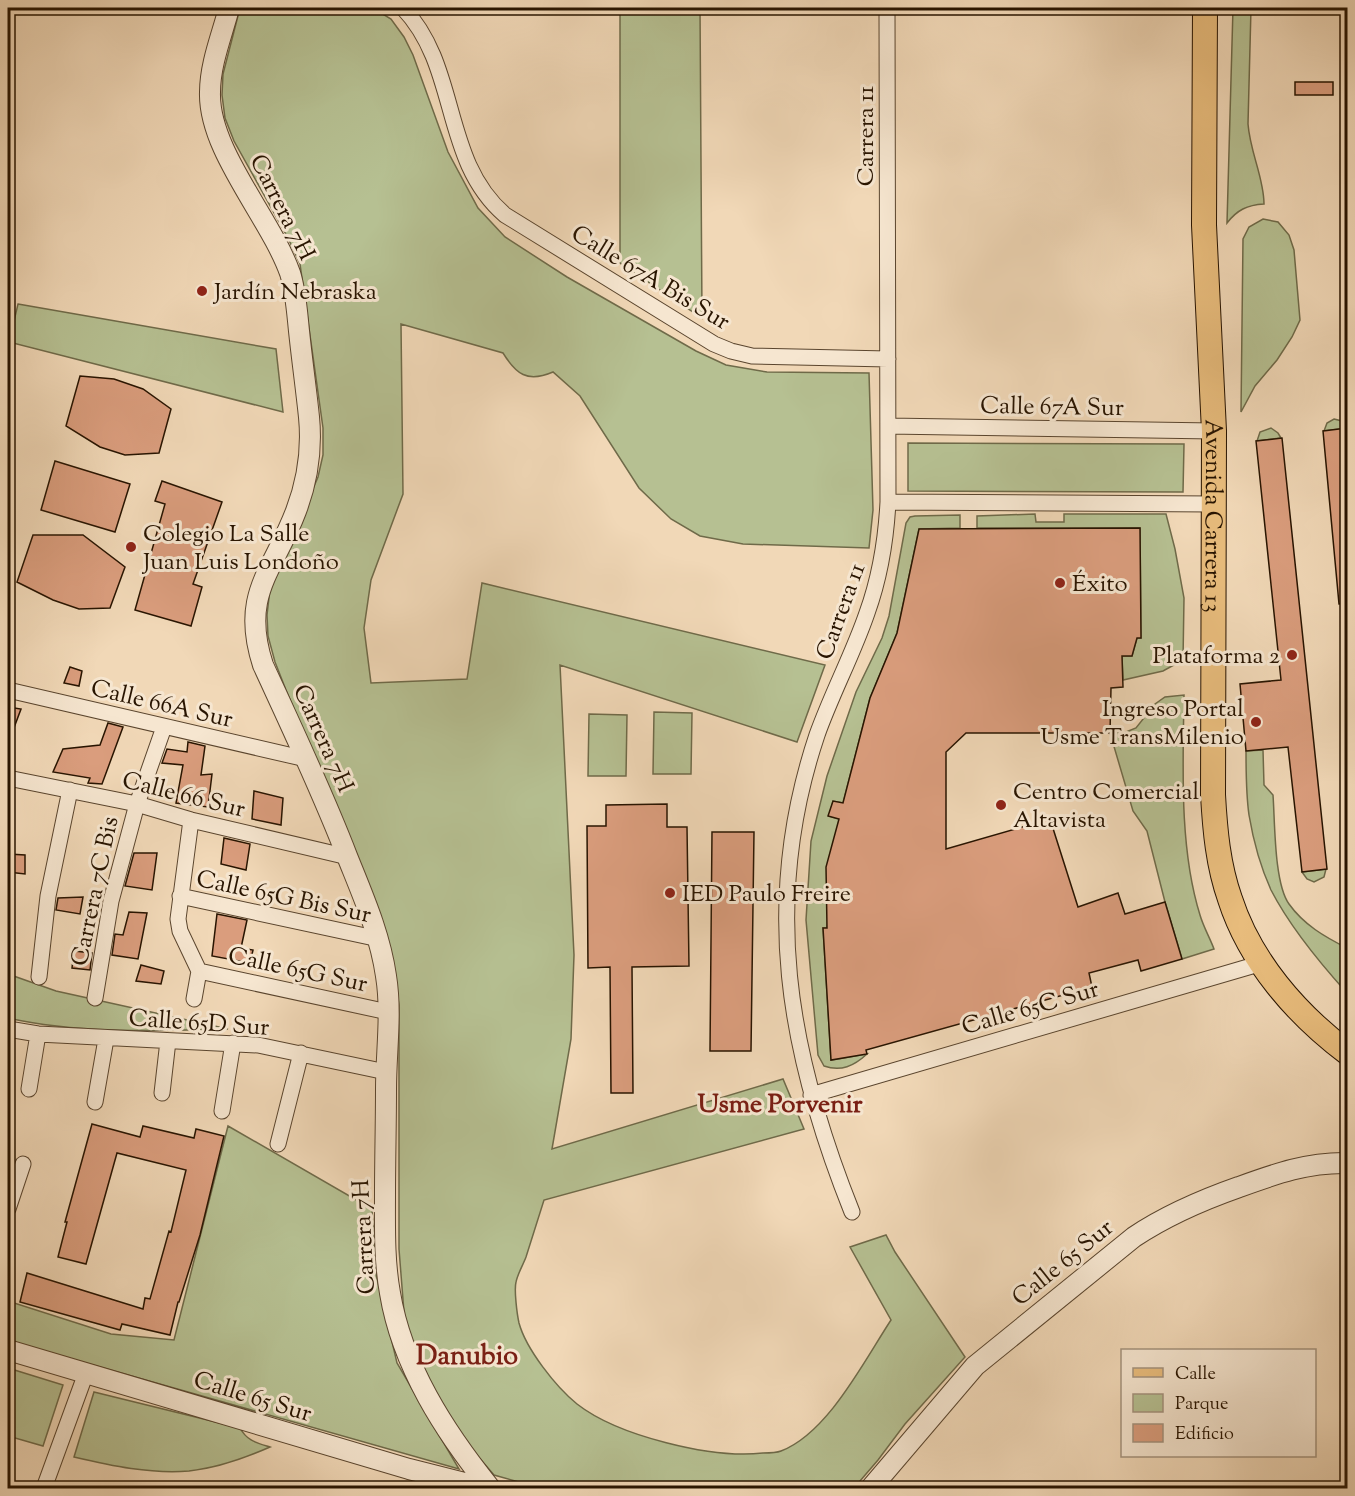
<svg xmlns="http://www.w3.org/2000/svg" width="1355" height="1496" font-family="'Sorts Mill Goudy',serif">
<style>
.green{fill:#b6c092;stroke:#6f6a49;stroke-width:1.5}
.building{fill:#da9d7d;stroke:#281400;stroke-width:1.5}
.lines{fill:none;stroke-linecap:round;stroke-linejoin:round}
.minor-casing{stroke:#5a452e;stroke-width:17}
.tertiary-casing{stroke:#5a452e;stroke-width:22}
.primary-casing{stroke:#281400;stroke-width:26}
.minor{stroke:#f6e6d0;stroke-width:15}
.tertiary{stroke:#f6e6d0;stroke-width:20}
.primary{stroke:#e8bc7c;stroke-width:24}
.poi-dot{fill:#8f2418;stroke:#f6e6d0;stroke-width:2}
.labels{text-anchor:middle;stroke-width:6;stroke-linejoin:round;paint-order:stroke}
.street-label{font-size:24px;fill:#281400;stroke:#f6e6d0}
.poi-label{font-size:24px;fill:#281400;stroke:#f6e6d0;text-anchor:start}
.neighbourhood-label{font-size:26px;font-weight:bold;fill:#7a1f14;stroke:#f6e6d0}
.quarter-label{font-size:27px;font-weight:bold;fill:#7a1f14;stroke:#f6e6d0}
</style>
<rect width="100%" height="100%" fill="#f1d8b7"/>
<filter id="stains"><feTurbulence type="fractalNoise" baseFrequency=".00333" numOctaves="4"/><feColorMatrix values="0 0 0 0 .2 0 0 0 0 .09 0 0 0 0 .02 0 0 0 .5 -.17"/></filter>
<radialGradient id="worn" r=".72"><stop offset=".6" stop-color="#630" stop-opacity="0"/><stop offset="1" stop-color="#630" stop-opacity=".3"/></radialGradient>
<!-- green -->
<path class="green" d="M240,8H373L391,19L404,37L413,55L448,152L478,208L505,237L567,277L696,351L726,365L767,372L869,373L873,510L869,548L743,544L700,536L671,519L639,488L580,396L553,372C527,383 516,374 503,353L401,324L403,494L371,580L364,628L371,683L467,679L482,583L825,665L797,742L560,665L574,955L571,1039L552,1149L783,1079L804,1129L544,1200C538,1219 532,1238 526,1257C523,1265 518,1273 516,1282C514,1290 517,1314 519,1323C526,1349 556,1387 577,1404C618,1436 712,1459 763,1453C769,1453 776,1453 781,1451C828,1433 864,1361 891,1320L850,1247L886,1235L895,1252L965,1357L905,1424L878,1460L854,1488H540L494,1475L457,1432L430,1391L405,1325L399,1249V1005L393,967L366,879L286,690L275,662L268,636L267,615L270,589L318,477L323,455V428L300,264L288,238L234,141L225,118L222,95L223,74Z
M620,8H700L702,318L620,263Z
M1233,8H1251L1248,124C1250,152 1264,178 1264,204C1247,205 1237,210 1227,223Z
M1263,219L1278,222L1289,235L1294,250L1300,320L1292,337L1277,360L1255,386L1241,412L1243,239L1249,227Z
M18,304L276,349L283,412L9,342Z
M1334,419L1342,421L1347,428L1324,431L1327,423Z
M1271,428L1278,433L1281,438L1257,441L1260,432Z
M908,443L1184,444L1183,492L908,491Z
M1035,514L1036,522H1064V514H1166L1175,549L1184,598L1183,660L1163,671L1123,680L1122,656H1132L1137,638H1141L1140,528H977V516Z
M960,515V528L919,529L897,633L870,698L843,803L833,801L829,816L839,819L827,928H823L831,1060L867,1054C854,1066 841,1072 824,1066L818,1055L806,920L811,841L827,776L856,692L882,638L889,616L906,523L910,517L915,516Z
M1184,695C1183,765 1179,848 1200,915C1203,926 1210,938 1214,949L1182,959L1165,902L1147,831L1133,811L1110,733L1126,732L1136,728L1155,704L1165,697Z
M654,712L692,713L691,774H653Z
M589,714L627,715L626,776H588Z
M1263,750L1264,785L1273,795C1275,822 1274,883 1289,904C1304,925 1325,937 1347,948V993C1319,962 1290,927 1271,890C1261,868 1253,839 1249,815C1246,794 1246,772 1246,751Z
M1326,869L1324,877L1314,882L1307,879L1302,872Z
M8,974L56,991L228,1029C155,1031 79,1034 8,1018Z
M228,1126L372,1209L376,1274L397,1363L459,1469L8,1341V1301L111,1334L174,1340Z
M8,1368L63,1385L43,1446L8,1436Z
M94,1392L240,1428C247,1441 257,1443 270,1447C245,1458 217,1468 189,1471C150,1474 112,1466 74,1457Z"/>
<!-- building -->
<path class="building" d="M1295,82H1333V95H1295Z
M80,376L114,379L143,389L171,409L159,453L125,455L100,447L66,426Z
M1347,428V603L1339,604L1323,431Z
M1282,438L1327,869L1302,872L1288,747L1246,751L1240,684L1281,680L1256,441Z
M55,461L130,484L115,532L41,510Z
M162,481L222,502L193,584L202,587L191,626L135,610L165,504L155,501Z
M1140,528L1141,638H1137L1132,656H1122L1123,687L1111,688L1110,733H966L946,752V849L1050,819L1078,907L1118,893L1125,914L1165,902L1182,959L1141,971L1138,960L1089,973L1092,987L866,1050L867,1054L831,1060L823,928H827L826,867L839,819L828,816L833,801L843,803L870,698L897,633L919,529Z
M33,535H83L125,567L110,608L79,609L53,600L17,582Z
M70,667L82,671L79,686L64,683Z
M8,707L21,709L9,741H8Z
M108,723L123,727L102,784L88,783L90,778L53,772L63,749L100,745Z
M188,742L205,746L201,775L212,774L208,807L176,803L183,765L162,763L167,749L187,752Z
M254,791L283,798L281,825L252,819Z
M667,804V827H687L689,966L632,967L633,1093H611L610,967L588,968L587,826H606V805Z
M712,832H754L751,1051H710Z
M224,838L250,844L246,870L221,864Z
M134,853H157L152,890L125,886Z
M8,854L25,855V874L8,872Z
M83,897L80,914L56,910L58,898Z
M129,912L147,913L138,959L112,955L115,934L123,935Z
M217,914L247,920L241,948L253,950L250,963L212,956Z
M74,951L92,953L90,970L72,968Z
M141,965L164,971L161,984L136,981Z
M92,1124L140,1137L143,1126L194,1138L196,1129L224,1136L200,1235L179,1302H178L170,1335L122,1324L120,1330L20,1302L27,1273L143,1309L145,1298L150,1299L169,1231L171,1232L186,1170L117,1153L86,1264L58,1257L67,1222H65Z"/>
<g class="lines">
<!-- minor casing -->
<g class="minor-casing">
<path id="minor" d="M403,8C460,68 441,160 505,215L714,344L731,351L752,356L888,359
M888,426L1214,431
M888,502L1213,504
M8,690L306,759
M8,778L137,804L191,820L348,857
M191,820L178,919L180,931L199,971L194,999
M180,896L379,939
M199,971L388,1012
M39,977L48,896L70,790
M95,998L111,901L137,804L164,727
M8,1029L38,1034L258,1045L386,1072
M29,1089L38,1034
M162,1093L168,1041
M811,1095L1262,963
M95,1102L106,1039
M222,1111L233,1043
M278,1144L301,1053
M8,1209L23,1164
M852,1212C788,1052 761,902 817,735C832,693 853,654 867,613C880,577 886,540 888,502L887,8
M44,1488L86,1373"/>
</g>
<!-- tertiary casing -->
<g class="tertiary-casing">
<path id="tertiary" d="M229,8C222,35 210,64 210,92C208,150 270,217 290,273C296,292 297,312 299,331C302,360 306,388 309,417C312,448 307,482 296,511C273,572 240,594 263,665C292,728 322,791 347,856C363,896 380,934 386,976C392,1013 386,1052 386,1089C386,1124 385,1159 385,1194C385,1227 384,1260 390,1293C402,1366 445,1432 490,1488
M8,1350L409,1469L484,1488
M871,1488L975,1366L1134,1237C1167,1215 1202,1200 1239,1187C1275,1174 1308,1162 1348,1163"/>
</g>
<!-- primary casing -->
<g class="primary-casing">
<g id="primary">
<path id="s1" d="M1205,8L1204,225L1214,431L1213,795C1215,830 1218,865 1230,899C1250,961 1296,1014 1348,1053"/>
</g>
</g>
<!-- minor -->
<use href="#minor" class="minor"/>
<!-- tertiary -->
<use href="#tertiary" class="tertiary"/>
<!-- primary -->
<use href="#primary" class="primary"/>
</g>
<!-- markers -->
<g class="poi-dot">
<circle cx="202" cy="291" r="6"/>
<circle cx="131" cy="547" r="6"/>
<circle cx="1060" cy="583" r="6"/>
<circle cx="1292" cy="655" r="6"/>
<circle cx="1256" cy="722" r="6"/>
<circle cx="1001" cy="805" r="6"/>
<circle cx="670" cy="893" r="6"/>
</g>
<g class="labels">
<!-- street labels -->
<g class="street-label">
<text transform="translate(865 136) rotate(-90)" y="8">Carrera 11</text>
<text transform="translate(283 207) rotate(63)" y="8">Carrera 7H</text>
<text transform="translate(651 277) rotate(31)" y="8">Calle 67A Bis Sur</text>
<text transform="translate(1052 406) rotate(1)" y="8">Calle 67A Sur</text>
<text dy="8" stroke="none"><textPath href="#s1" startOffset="508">Avenida Carrera 13</textPath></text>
<text transform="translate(840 611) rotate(-70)" y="8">Carrera 11</text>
<text transform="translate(162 703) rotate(13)" y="8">Calle 66A Sur</text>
<text transform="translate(324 738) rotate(66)" y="8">Carrera 7H</text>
<text transform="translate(184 794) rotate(14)" y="8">Calle 66 Sur</text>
<text transform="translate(94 891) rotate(-78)" y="8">Carrera 7C Bis</text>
<text transform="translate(284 896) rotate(12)" y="8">Calle 65G Bis Sur</text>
<text transform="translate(298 969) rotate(12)" y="8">Calle 65G Sur</text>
<text transform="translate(1030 1007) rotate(-16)" y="8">Calle 65C Sur</text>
<text transform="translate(199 1022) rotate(4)" y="8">Calle 65D Sur</text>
<text transform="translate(363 1237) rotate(-93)" y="8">Carrera 7H</text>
<text transform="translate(1062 1262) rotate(-39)" y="8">Calle 65 Sur</text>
<text transform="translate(253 1396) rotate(17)" y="8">Calle 65 Sur</text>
</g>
<!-- poi labels -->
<g class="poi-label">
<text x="214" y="299">Jardín Nebraska</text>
<text x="143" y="541">Colegio La Salle<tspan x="143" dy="28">Juan Luis Londoño</tspan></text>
<text x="1072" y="591">Éxito</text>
<text x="1280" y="663" text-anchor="end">Plataforma 2</text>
<text x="1244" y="716" text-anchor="end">Ingreso Portal<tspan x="1244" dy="28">Usme TransMilenio</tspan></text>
<text x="1013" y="799">Centro Comercial<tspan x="1013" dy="28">Altavista</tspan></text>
<text x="682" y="901">IED Paulo Freire</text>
</g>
<!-- neighbourhood labels -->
<g class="neighbourhood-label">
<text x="780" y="1112">Usme Porvenir</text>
</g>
<!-- quarter labels -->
<g class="quarter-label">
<text x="467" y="1364">Danubio</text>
</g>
</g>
<!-- margin -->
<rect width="1355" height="1496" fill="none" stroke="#f1d8b7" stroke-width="30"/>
<rect x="9" y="9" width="1337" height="1478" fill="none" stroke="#281400" stroke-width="3"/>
<rect x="15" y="15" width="1325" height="1466" fill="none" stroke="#281400" stroke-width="1.5"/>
<!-- legend -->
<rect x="1121" y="1349" width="195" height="108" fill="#f6e6d0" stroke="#a4927d" stroke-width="1.5"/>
<rect x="1133" y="1368" width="30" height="9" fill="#e8bc7c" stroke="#a4927d" stroke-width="1.5"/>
<text x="1175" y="1379" font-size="18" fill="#281400">Calle</text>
<rect x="1133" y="1394" width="30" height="18" fill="#b6c092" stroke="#a4927d" stroke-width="1.5"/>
<text x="1175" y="1409" font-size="18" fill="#281400">Parque</text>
<rect x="1133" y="1424" width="30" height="18" fill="#da9d7d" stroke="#a4927d" stroke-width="1.5"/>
<text x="1175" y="1439" font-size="18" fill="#281400">Edificio</text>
<rect width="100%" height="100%" filter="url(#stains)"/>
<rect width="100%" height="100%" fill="url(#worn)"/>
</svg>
